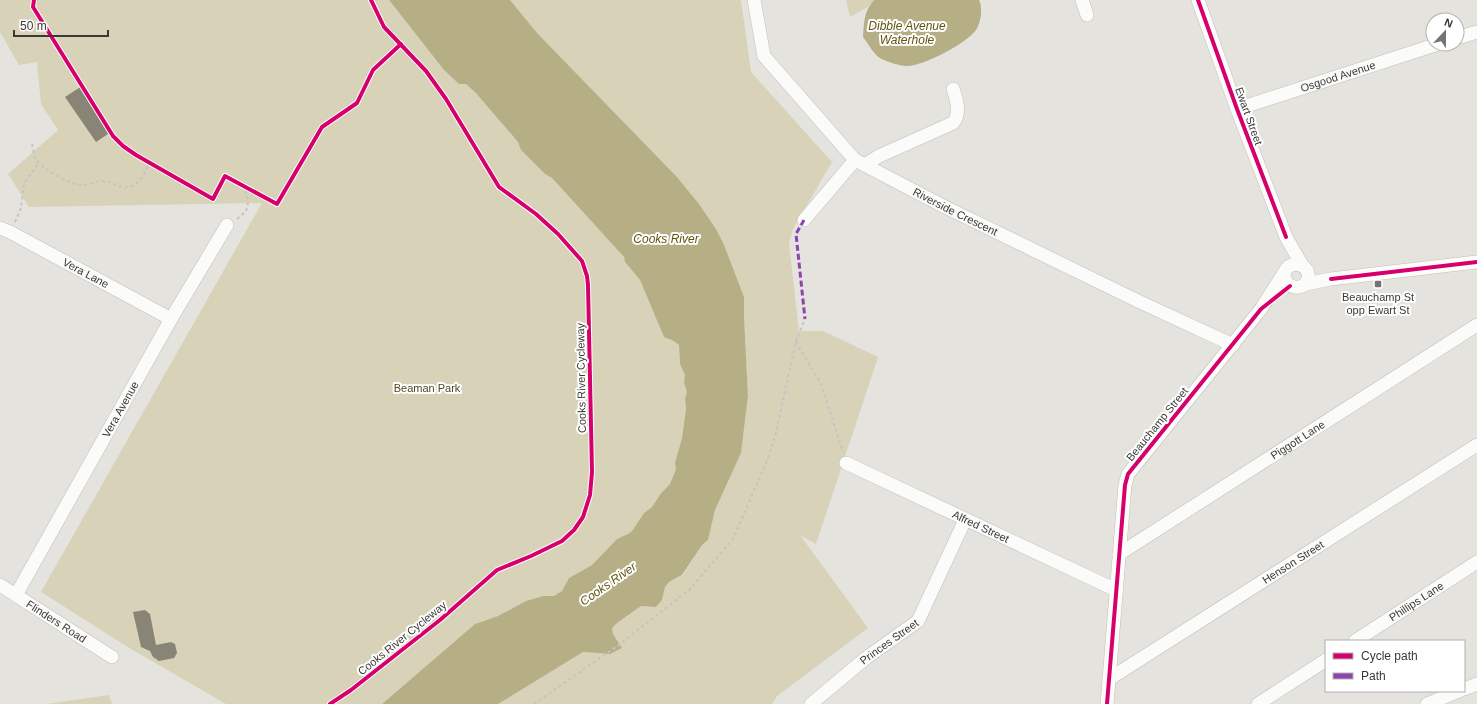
<svg xmlns="http://www.w3.org/2000/svg" width="1477" height="704" font-family="Arial,sans-serif">
<style>
.green{fill:#d8d2b8}
.water{fill:#b6ae85}
.building{fill:#888577}
.lines{fill:none;stroke-linecap:round;stroke-linejoin:round}
.minor-casing{stroke:#c0bfbc;stroke-width:14}
.path{stroke:#c4c4c3;stroke-width:2;stroke-dasharray:3 3;stroke-linecap:butt}
.minor{stroke:#fbfbfa;stroke-width:13}
.quiet{stroke:#8e44ad;stroke-width:3;stroke-dasharray:6 3;stroke-linecap:butt}
.cycleway-casing{stroke:#fff;stroke-width:6}
.cycleway{stroke:#d6006c;stroke-width:4}
.poi-dot{fill:#767471;stroke:#fff;stroke-width:1.5}
.labels{text-anchor:middle;stroke-width:4;stroke-linejoin:round;paint-order:stroke}
.street-label{font-size:11px;fill:#3a3936;stroke:#fff}
.poi-label{font-size:11px;fill:#3a3936;stroke:#fff}
.park-label{font-size:11px;fill:#50471a;stroke:#fff}
.water-label{font-size:12px;font-style:italic;fill:#61540f;stroke:#fff}
</style>
<rect width="100%" height="100%" fill="#e4e3de"/>
<!-- green -->
<path class="green" d="M0,0H389L444,70L459,84H466L476,92L518,142L521,150L545,174L552,178L624,257L625,262L640,280L664,336L672,340L679,345L680,364L685,375L684,382L688,392L685,399L686,409L682,438L675,463L676,468L670,484L661,493L652,507L644,513L632,531L628,534L617,539L592,565L569,578L562,591L554,596H543L526,601L498,616L475,624L382,704H226L131,649L41,592L262,203L29,207L8,174L58,130L41,104L37,62L19,65L0,32Z
M510,0H741L751,72L832,162L793,229L789,244L799,331H823L878,357L816,544L800,535L868,628L777,696L772,704H498L583,652L610,654L622,648L613,634L612,628L617,623L641,606L656,607L662,600L665,587L669,582L683,575L702,545L708,540L715,510L741,453L748,396L744,317V297L716,229L699,204L677,177L538,34Z
M846,0H874L868,7L850,17Z
M109,695L112,704H47Z"/>
<!-- water -->
<path class="water" d="M389,0H510L538,34L677,177L699,204L716,229L724,245L744,297V317L748,396L741,453L715,510L708,540L702,545L682,575L669,582L665,587L662,600L656,607L641,606L617,623L612,628L613,634L622,648L610,654L583,652L498,704H382L475,624L498,616L526,601L543,596H554L562,591L569,578L592,565L617,539L628,534L632,531L644,513L652,507L661,493L670,484L676,469L675,463L682,438L686,409L685,399L687,392L684,382L685,375L680,364L679,345L672,340L664,337L640,280L625,262L624,257L552,178L545,174L521,150L518,142L476,93L466,84H459L444,70Z
M874,0H979C983,8 981,22 976,30C967,43 922,67 906,66C901,66 884,61 880,58C875,56 867,42 863,37C864,22 864,11 874,0Z"/>
<!-- building -->
<path class="building" d="M82,86L111,132L96,142L65,97Z
M145,610L150,614L156,645L171,642L175,644L177,653L174,658L159,661L153,657L150,651L141,647L133,612Z"/>
<g class="lines">
<!-- minor casing -->
<g class="minor-casing">
<g id="minor">
<path id="s1" d="M754,0L764,56L855,160L945,207L1140,302L1233,345"/>
<path d="M1082,0L1087,15"/>
<path d="M1198,0L1237,109L1286,237L1302,265"/>
<path d="M1457,38L1477,32"/>
<path id="s2" d="M1237,109L1438,44"/>
<path d="M865,165L879,156L953,123C961,114 957,100 953,89"/>
<path d="M804,220L855,160"/>
<path id="s3" d="M0,228L10,232L171,319"/>
<path d="M1305,284L1331,279L1477,262"/>
<path id="s4" d="M846,463L1116,590"/>
<path id="s5" d="M1119,554L1477,325"/>
<path id="s6" d="M0,585L112,657"/>
<path id="s7" d="M16,595L171,319L227,225"/>
<path id="s8" d="M1355,641L1477,562"/>
<path id="s9" d="M1109,679L1477,445"/>
<path d="M1464,689L1477,684"/>
<path id="s10" d="M811,704L866,658L918,621L965,520"/>
<path d="M1107,704L1125,485L1128,474L1261,309L1287,268C1295,260 1311,266 1308,279C1303,293 1284,288 1284,274"/>
<path d="M1258,704L1326,660"/>
<path d="M1427,704L1459,691"/>
</g>
</g>
<!-- path -->
<path class="path" d="M34,0L33,7L113,136L123,146L136,155L213,199L225,176L277,204L322,127L357,103L373,70L401,44
M32,144C33,149 34,157 37,161C44,170 70,184 81,185C89,186 97,180 105,181C116,182 122,192 134,185C142,181 146,169 150,162
M237,219C252,208 248,203 245,187
M15,222L21,208L24,183L39,163
M796,342L821,384L843,452
M534,704L620,644L690,589L733,539L768,458L775,437L796,341L805,319"/>
<!-- minor -->
<use href="#minor" class="minor"/>
<!-- quiet -->
<path class="quiet" d="M804,220L796,234L805,319"/>
<!-- cycleway casing -->
<g class="cycleway-casing">
<path id="cycleway" d="M34,0L33,7L113,136L123,146L136,155L213,199L225,176L277,204L322,127L357,103L373,70L401,44
M1198,0L1237,109L1286,237
M1331,279L1477,262
M330,704L351,690L440,620L497,570L531,556L562,541L574,530L583,517L590,495L592,472L588,285L587,276L582,261L558,234L536,214L499,187L446,99L426,71L384,27L371,0
M1107,704L1125,485L1128,474L1261,309L1290,286"/>
</g>
<!-- cycleway -->
<use href="#cycleway" class="cycleway"/>
</g>
<!-- markers -->
<rect class="poi-dot" x="1374" y="280" width="8" height="8" rx="2"/>
<g class="labels">
<!-- street labels -->
<g class="street-label">
<text dy="4" stroke="none"><textPath href="#s2" startOffset="106">Osgood Avenue</textPath></text>
<text transform="translate(1249 116) rotate(70)" y="4">Ewart Street</text>
<text dy="4" stroke="none"><textPath href="#s1" startOffset="308">Riverside Crescent</textPath></text>
<text dy="4" stroke="none"><textPath href="#s3" startOffset="97">Vera Lane</textPath></text>
<text transform="translate(581 378) rotate(-91)" y="4">Cooks River Cycleway</text>
<text dy="4" stroke="none"><textPath href="#s7" startOffset="213">Vera Avenue</textPath></text>
<text transform="translate(1157 424) rotate(-51)" y="4">Beauchamp Street</text>
<text dy="4" stroke="none"><textPath href="#s5" startOffset="212">Piggott Lane</textPath></text>
<text dy="4" stroke="none"><textPath href="#s4" startOffset="149">Alfred Street</textPath></text>
<text dy="4" stroke="none"><textPath href="#s9" startOffset="218">Henson Street</textPath></text>
<text dy="4" stroke="none"><textPath href="#s8" startOffset="73">Phillips Lane</textPath></text>
<text dy="4" stroke="none"><textPath href="#s6" startOffset="67">Flinders Road</textPath></text>
<text transform="translate(402 638) rotate(-39)" y="4">Cooks River Cycleway</text>
<text dy="4" stroke="none"><textPath href="#s10" startOffset="100">Princes Street</textPath></text>
</g>
<!-- poi labels -->
<g class="poi-label">
<text x="1378" y="301">Beauchamp St<tspan x="1378" dy="13">opp Ewart St</tspan></text>
</g>
<!-- park labels -->
<g class="park-label">
<text x="427" y="392">Beaman Park</text>
</g>
<!-- water labels -->
<g class="water-label">
<text x="907" y="30">Dibble Avenue<tspan x="907" dy="14">Waterhole</tspan></text>
<text x="666" y="243">Cooks River</text>
<text transform="translate(608 584) rotate(-35)" y="4">Cooks River</text>
</g>
</g>
<!-- legend -->
<rect x="1325" y="640" width="140" height="52" fill="#ffffff" stroke="#b0b0af"/>
<rect x="1333" y="653" width="20" height="6" fill="#d6006c" stroke="#b0b0af"/>
<text x="1361" y="660" font-size="12" fill="#3a3936">Cycle path</text>
<rect x="1333" y="673" width="20" height="6" fill="#8e44ad" stroke="#b0b0af"/>
<text x="1361" y="680" font-size="12" fill="#3a3936">Path</text>
<!-- north arrow -->
<g transform="translate(1445 32) rotate(22)"><circle r="19" fill="#ffffff" stroke="#b0b0af"/>
<path d="M0-3L7 15L0 10L-7 15Z" fill="#767471"/>
<text y="-6" font-size="11" font-weight="bold" text-anchor="middle" fill="#3a3936">N</text>
</g>
<!-- scale -->
<path d="M14 30v6h94v-6" fill="none" stroke="#3a3936" stroke-width="2"/>
<text x="20" y="30" font-size="12" fill="#3a3936" stroke="#ffffff" stroke-width="3" paint-order="stroke">50 m</text>
</svg>
